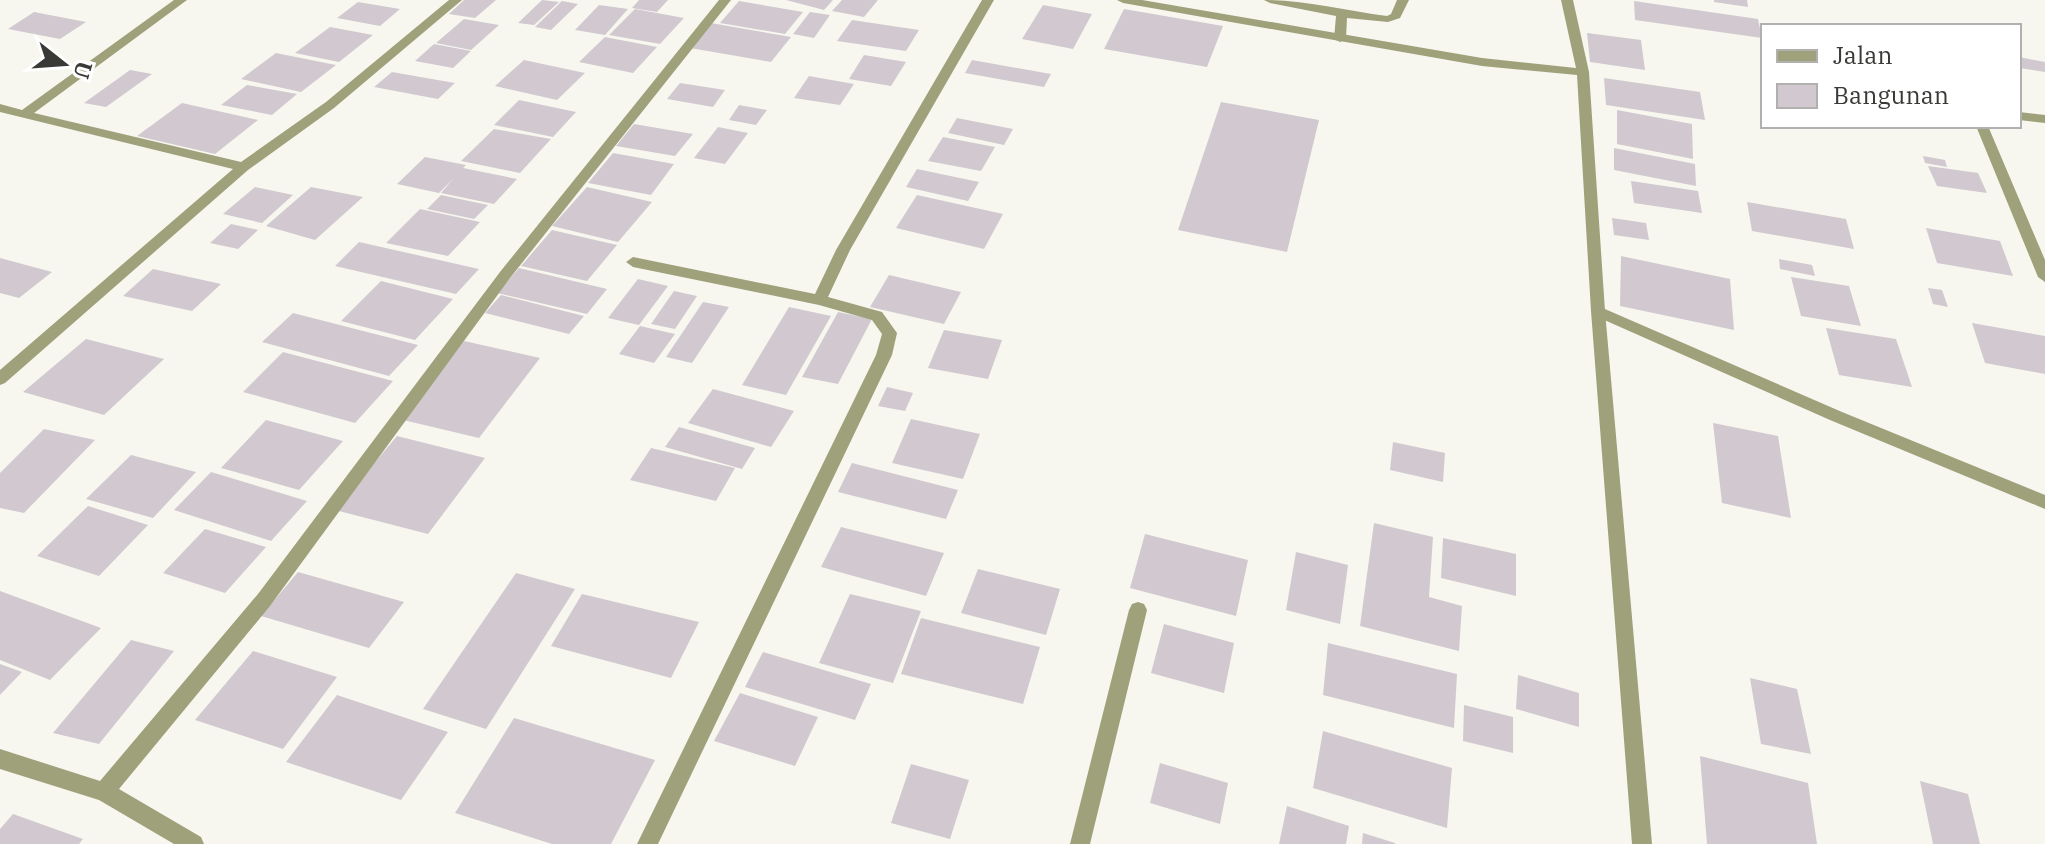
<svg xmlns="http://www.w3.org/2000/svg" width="2045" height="844" font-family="'IBM Plex Serif',serif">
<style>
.building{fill:#d1c9cf}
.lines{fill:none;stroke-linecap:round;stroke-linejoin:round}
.service{fill:#9fa17b;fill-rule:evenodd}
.minor{fill:#9fa17b;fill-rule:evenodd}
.tertiary{fill:#9fa17b;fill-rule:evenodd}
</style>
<rect width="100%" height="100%" fill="#f7f7ef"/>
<!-- building -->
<path class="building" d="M464,0H496L475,18L449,14Z
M542,0L559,2L534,25L518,23Z
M639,0H668L657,12L632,8Z
M786,0H833L824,10Z
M842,0H878L864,17L832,11Z
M1714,0H1747L1748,7L1714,2Z
M562,1L578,4L551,30L535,27Z
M739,1L803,12L785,34L720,23Z
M1634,1L1758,19L1762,38L1635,20Z
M358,2L400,9L380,26L337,18Z
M599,5L628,9L605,35L575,30Z
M1043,5L1092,14L1073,49L1022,39Z
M635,9L684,18L660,44L609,35Z
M1124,9L1223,26L1207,67L1104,49Z
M34,12L86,22L60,39L8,29Z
M810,12L830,15L814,38L793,34Z
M464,19L499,25L471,50L436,43Z
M852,20L919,30L906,51L837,41Z
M711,23L791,37L771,62L690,48Z
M330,27L373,35L339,62L295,53Z
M1587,33L1641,40L1645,70L1590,62Z
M605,37L657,47L633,73L579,62Z
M434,44L471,51L453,68L415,61Z
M276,53L336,65L301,92L241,79Z
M864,55L906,62L891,86L849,79Z
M2019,57L2045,62V72L2019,68Z
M524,60L585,73L557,100L495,86Z
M972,60L1051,74L1044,87L965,73Z
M130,70L152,74L106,107L84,103Z
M392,72L455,83L438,99L374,87Z
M809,76L854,84L840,105L794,98Z
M1604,78L1700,92L1705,120L1606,105Z
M680,83L725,90L713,107L667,99Z
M247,85L297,94L272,115L221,105Z
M519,100L576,112L553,137L494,125Z
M1221,102L1319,120L1287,252L1178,230Z
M182,103L258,120L215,154L137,136Z
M739,105L767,110L756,125L729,120Z
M1617,110L1692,124L1693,159L1617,144Z
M957,118L1013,129L1004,145L948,133Z
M634,124L693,134L675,156L616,146Z
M718,127L748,133L725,164L694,158Z
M494,129L551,139L520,173L461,161Z
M943,137L995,147L981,171L928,161Z
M1614,148L1695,164L1696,186L1614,170Z
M613,153L674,164L651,195L588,183Z
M1923,156L1945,160L1947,167L1925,163Z
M425,157L466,165L463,168L517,179L494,204L441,193L454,178L439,193L397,184Z
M1928,166L1978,173L1987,193L1937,186Z
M917,169L979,182L968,201L906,187Z
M1631,181L1698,191L1702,213L1634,203Z
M255,187L293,195L262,223L223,214Z
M311,187L363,197L315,240L266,226Z
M587,187L652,202L618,242L552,226Z
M441,195L488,205L474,219L427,209Z
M917,195L1003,214L984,249L896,228Z
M1747,202L1846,219L1854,249L1752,231Z
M420,209L480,222L448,256L386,243Z
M1612,218L1646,223L1649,240L1614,235Z
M231,224L258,230L238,249L210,243Z
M1926,228L2000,241L2013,276L1937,263Z
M552,230L617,245L587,281L521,266Z
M359,242L479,269L456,294L335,266Z
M1621,256L1730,279L1734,330L1620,306Z
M0,258L52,272L19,298L0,293Z
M1779,259L1812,265L1815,276L1780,269Z
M519,268L607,289L587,314L497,293Z
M153,269L221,284L192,311L123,296Z
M889,275L961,292L944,324L870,307Z
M1791,277L1849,286L1861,326L1801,316Z
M638,279L668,286L639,325L608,318Z
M381,281L453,299L415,340L341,321Z
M1928,288L1942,290L1948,307L1933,304Z
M674,291L697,296L675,329L651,324Z
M501,295L584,316L569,334L485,313Z
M703,302L729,307L692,363L666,357Z
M789,307L831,316L786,395L742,385Z
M838,312L872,319L838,384L802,377Z
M293,313L418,345L389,376L262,342Z
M1972,323L2045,336V374L1985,363Z
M640,326L675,334L654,363L619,354Z
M1826,328L1896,339L1912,387L1839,375Z
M944,330L1002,340L988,379L928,368Z
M86,339L164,359L104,415L23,392Z
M464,341L540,358L479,438L399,419Z
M283,352L393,381L355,423L243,392Z
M887,387L913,393L905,411L878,406Z
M713,389L794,411L771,447L688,423Z
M911,419L980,434L963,479L892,463Z
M266,420L343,441L299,490L221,468Z
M1713,423L1778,436L1791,518L1722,503Z
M679,427L755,448L742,469L665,447Z
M44,429L95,440L24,513L0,508V473Z
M397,436L485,458L428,534L335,510Z
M1393,442L1445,453L1443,482L1390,470Z
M651,448L735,468L716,501L630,480Z
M131,455L196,472L153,518L86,499Z
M852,463L958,490L946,519L838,492Z
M211,472L307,501L271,541L174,510Z
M88,506L148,525L99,576L37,556Z
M1374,523L1433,537L1429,597L1462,606L1459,651L1360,626Z
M841,527L944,553L926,596L821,567Z
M205,529L266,547L225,593L163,573Z
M1145,534L1248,560L1236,616L1130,588Z
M1443,538L1516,554V596L1441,578Z
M1296,552L1348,565L1340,624L1286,610Z
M978,569L1060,589L1046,635L961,613Z
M298,572L404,602L369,648L261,616Z
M516,573L575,589L486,729L423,709Z
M0,591L101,628L50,680L0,660Z
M582,594L699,622L671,678L551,646Z
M850,594L921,611L893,683L819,663Z
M921,618L1040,647L1023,704L901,674Z
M1164,624L1234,643L1224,693L1151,673Z
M131,640L174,651L99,744L53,733Z
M1328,643L1457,674L1454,728L1323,695Z
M253,651L337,677L283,749L195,720Z
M763,652L871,684L855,720L745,687Z
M0,664L22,672L0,695Z
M1518,675L1579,693V727L1516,709Z
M1750,678L1797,689L1811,754L1761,744Z
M740,693L818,717L795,766L714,741Z
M337,695L448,732L401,800L286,762Z
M1464,705L1513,717V753L1463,741Z
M514,718L655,760L611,844H552L455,813Z
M1323,731L1452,768L1447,828L1313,788Z
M1700,756L1808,783L1817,844H1707Z
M1160,763L1228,783L1220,824L1150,803Z
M911,764L969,780L950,839L891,823Z
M1920,781L1968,794L1980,844H1933Z
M1287,806L1349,826L1346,844H1279Z
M13,814L83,839L79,844H0V829Z
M1363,833L1395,843V844H1362Z"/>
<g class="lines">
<!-- service -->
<path class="service" d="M1264,0C1305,0 1346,11 1387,16L1391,14L1397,0H1409L1400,18L1388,22L1347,18L1346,39L1340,42L1334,39L1336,16L1270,3Z
M2019,112L2045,115V123L2019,120Z
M1976,126H1988L2045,260V282L2038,277Z"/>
<!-- minor -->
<path class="minor" d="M174,0H187L34,113L241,162L326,102L449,0H462L334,108L248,170L5,383L0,385V370L233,169L0,112V104L22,110Z
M719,0H731L510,278L270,606L119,789L201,837L204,844H174L99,800L0,769V749L100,781L258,594L500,272Z
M982,0H994L850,250L828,297L882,312L897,333L892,355L658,844H637L876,355L882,334L872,320L819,305L633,267L626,262L633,257L815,294L836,250Z
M1598,306L1842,412L2045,495V509L1830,420L1593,315L1591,311Z
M1138,602L1144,604L1147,610L1090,844H1070L1129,610L1132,604Z"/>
<!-- tertiary -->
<path class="tertiary" d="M1117,0H1142L1482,58L1576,68L1561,0H1573L1589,72L1605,311L1652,844H1632L1591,311L1577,75L1482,66L1123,3Z"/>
</g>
<!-- legend -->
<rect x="1761" y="24" width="260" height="104" fill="#ffffff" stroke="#b0b0af" stroke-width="2"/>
<rect x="1777" y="50" width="40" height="12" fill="#9fa17b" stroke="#b0b0af" stroke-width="2"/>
<text x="1833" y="64" font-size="24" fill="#393936">Jalan</text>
<rect x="1777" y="84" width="40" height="24" fill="#d1c9cf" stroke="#b0b0af" stroke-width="2"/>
<text x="1833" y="104" font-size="24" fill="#393936">Bangunan</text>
<!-- north arrow -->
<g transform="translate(64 64) rotate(107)" stroke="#ffffff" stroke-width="6" paint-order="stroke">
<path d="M0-6L14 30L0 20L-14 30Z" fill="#393936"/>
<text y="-12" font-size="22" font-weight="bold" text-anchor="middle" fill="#393936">U</text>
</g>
</svg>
